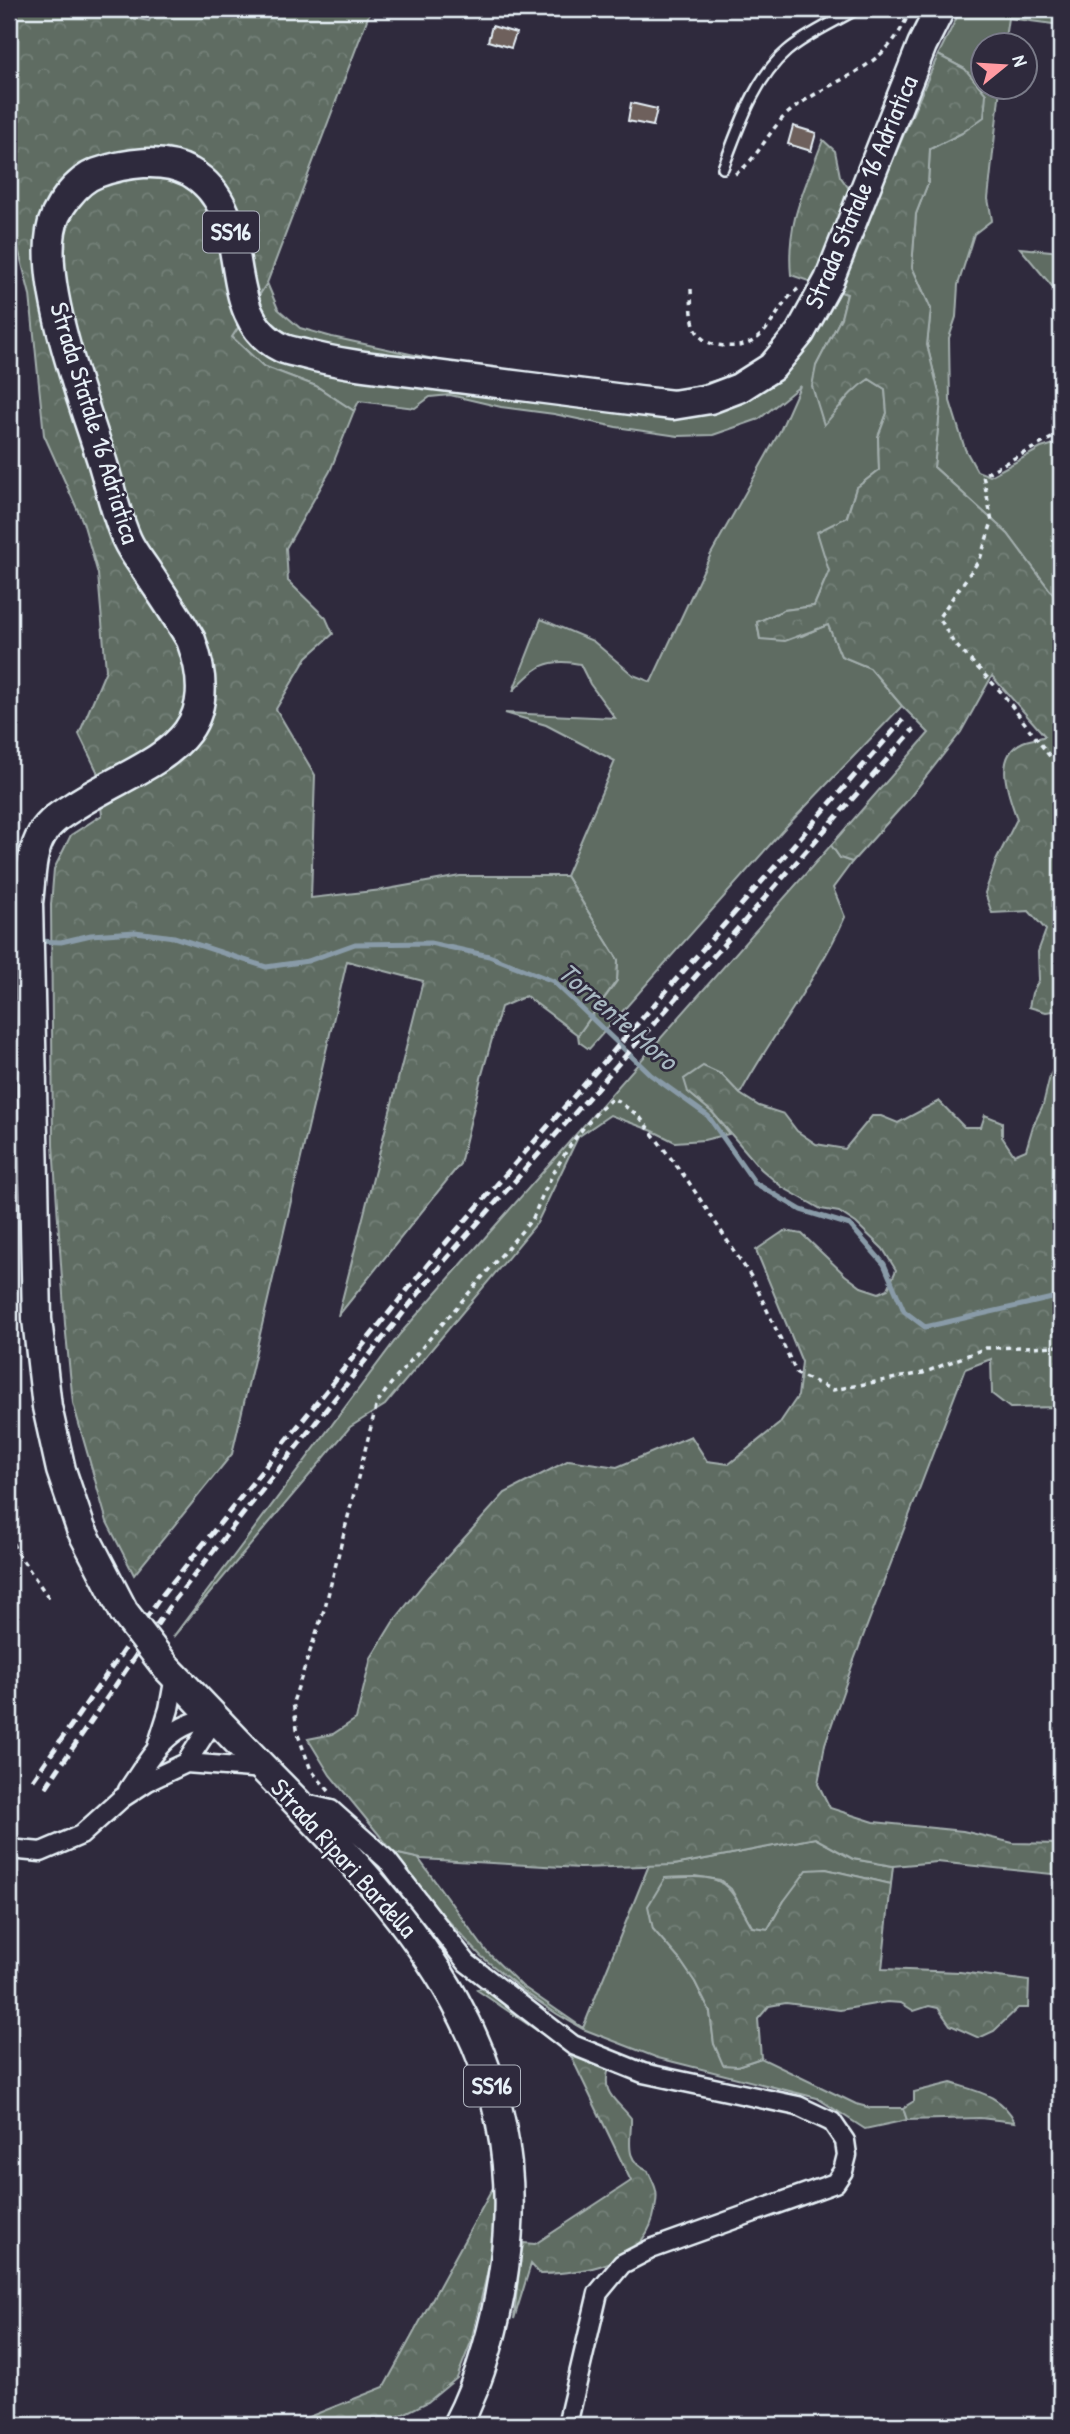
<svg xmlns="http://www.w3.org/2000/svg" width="1070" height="2434" font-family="'Patrick Hand',sans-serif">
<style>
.green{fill:#5e6c62;stroke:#a3aead;stroke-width:2}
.forest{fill:url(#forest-crowns);stroke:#a3aead;stroke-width:2}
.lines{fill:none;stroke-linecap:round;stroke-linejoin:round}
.stream{stroke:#899ba8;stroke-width:5}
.building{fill:#6e615c;stroke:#e8f1f8;stroke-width:2}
.lane-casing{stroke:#e8f1f8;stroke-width:14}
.street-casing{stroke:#e8f1f8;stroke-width:23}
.primary-casing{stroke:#e8f1f8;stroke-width:33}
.path{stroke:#e8f1f8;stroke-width:3.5;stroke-dasharray:5 5;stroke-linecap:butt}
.lane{stroke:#2f2a3d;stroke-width:9}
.street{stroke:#2f2a3d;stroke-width:18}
.primary{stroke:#2f2a3d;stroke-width:28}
.rail{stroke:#e8f1f8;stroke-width:5;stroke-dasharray:10 5;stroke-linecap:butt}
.primary-bridge-casing{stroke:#e8f1f8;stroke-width:33;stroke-linecap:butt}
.primary-bridge{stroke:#2f2a3d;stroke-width:28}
.labels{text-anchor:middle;stroke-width:5;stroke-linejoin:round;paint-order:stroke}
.shield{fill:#2f2a3d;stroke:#b0b5c0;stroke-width:2}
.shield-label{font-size:24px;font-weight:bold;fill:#e8f1f8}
.street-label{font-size:26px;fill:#e8f1f8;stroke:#2f2a3d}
.water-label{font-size:28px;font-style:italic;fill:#a8b8c2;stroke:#2f2a3d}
</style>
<defs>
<pattern id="forest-crowns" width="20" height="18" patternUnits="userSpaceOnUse" patternTransform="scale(1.75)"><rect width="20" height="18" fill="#5e6c62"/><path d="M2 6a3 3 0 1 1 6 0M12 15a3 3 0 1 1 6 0" fill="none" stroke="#758179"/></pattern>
</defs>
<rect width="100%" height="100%" fill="#2f2a3d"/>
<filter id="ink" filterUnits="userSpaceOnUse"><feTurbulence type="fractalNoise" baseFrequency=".0143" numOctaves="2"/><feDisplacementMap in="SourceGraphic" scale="14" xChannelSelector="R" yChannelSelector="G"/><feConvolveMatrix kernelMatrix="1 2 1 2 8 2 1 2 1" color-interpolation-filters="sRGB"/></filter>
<g filter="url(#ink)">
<!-- green -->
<path class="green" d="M961,9H1061V25L1008,18L1004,45L982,46V88H1000L988,199L992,220L974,234L958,285L956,317L949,338L950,401L965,449L977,471L990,476L1041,448L1058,443L1054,478L1061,492V605L1008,534L934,467L941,401L927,345L931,309L912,267L916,214L928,183L930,149L962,133L965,69L938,55Z
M1020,248L1061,252V297Z
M810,281L847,294L841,318L816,366L841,406L851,390L869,379L885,389L887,413L878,437L879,470L856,488L829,571L814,606L784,610L757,622L760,639L802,636L828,624L841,656L870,668L902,706L783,830L589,1049L579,1042L578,1035L617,981L618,960L566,876L615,761L546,725L505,713L615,718L590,684L580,664C547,657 535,667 513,691L541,619L593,641L633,675L651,682L711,554L780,431L800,386L759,419L713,435L678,436L616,427L554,414L501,407L450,395L430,397L415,408L359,401L354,411L316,386L263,366L232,337L267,283L278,309L300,328L332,337L470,367L675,390C705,385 754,371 775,349C789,333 804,301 810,281Z
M831,845L840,858L852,862L833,888L845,917C817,980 772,1034 740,1094L721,1074L688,1092L713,1113L729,1134L704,1140L675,1142L653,1131L610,1115L578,1137L537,1223L385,1405L350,1427L173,1637L400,1334Z
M815,1838L853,1859L893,1866L891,1884L826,1869L784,1901L768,1929L752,1927L731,1889L720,1880L695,1876L653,1929L680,1960L695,1982L710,2012L714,2044L737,2066L761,2058L856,2104L871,2108H903L907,2120L865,2129L817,2098L658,2058L583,2029L557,2014L526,1993L481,1956L443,1915L394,1853L418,1858L486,1951L522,1986L583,2028L649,1865H674Z"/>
<!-- forest -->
<path class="forest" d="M9,9H80L149,21L156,9H371L267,283L232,337L263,366L316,386L354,411L330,471L286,548L288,581L326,618L333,634L307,657L276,709L315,775L311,898L382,890L460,876H566L618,960L617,980L578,1035L526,996L501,1007L481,1078L460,1164L338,1316L423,981L347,961L232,1454L134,1575L107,1522L73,1403L65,1324L53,1145L51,905L54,869L71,835L102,815L97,771L79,734L106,670L98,574L83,522L44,435L30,295L9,213Z
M938,55L965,69L986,94L984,117L962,133L930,149L928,183L916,214L912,267L931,309L927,345L941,401L934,467L1008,534L1061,605V1010L1046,1012L1029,1007L1032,993L1039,980L1038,952L1046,930L1029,911L992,913L985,893L996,861L1017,819C1009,796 992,756 1023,742C1030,739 1039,739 1045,736L992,676L961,732L906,802L852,862L840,858L831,845L929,733L902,706L870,668L841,656L828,625L785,641L760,639L757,622L784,610L814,606L829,571L817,532L847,517L856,488L879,470L878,437L887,413L885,389L869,379C848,392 840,408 824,425L812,386L816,366L841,318L847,294L791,275C786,221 805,189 823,140L835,151L840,176L850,190H880Z
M1061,1052V1407L1010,1408L992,1394L991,1359L965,1369L854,1660L825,1744L818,1784L830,1808L874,1822L963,1831L1013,1843L1061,1844V1875L937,1862L893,1866L853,1859L815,1838L674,1865L580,1868L421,1859L394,1853L330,1775L308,1739L333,1734L356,1719L371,1658L393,1622L429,1577L505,1493L569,1460L617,1467L691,1436L707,1461L729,1464L779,1424L798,1396L802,1362L756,1250L784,1231L802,1234L845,1275L861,1287L879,1293L888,1289L896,1270L883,1249L856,1223L839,1212L821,1209L805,1200L782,1187L761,1169L713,1113L688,1092L684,1079L703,1066L721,1074L740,1094L759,1106L784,1114L797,1131L816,1144L845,1149L872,1116H881L898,1123L939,1101L964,1127H981L985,1115L1002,1122V1137L1014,1155L1026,1150L1033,1126L1043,1105L1050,1076Z
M826,1869L891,1884L882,1969L960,1972L1029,1981L1028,2008H1018L994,2031L979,2038L950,2025L938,2008L929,2006L914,2011L901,2003L887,2002L840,2010L786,2003L769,2006L758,2019L761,2058L737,2066L723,2065L714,2044L710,2012L695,1982L680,1960L653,1929L648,1906L665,1878C725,1875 724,1876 752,1927L768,1929L784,1901L807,1870Z
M485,1987L610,2065C600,2094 615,2098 631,2118C632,2139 622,2160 648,2171C650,2177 655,2184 656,2191C658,2198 655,2210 653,2218C640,2265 583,2273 540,2274L531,2264L514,2319L520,2257L524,2243L535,2244L631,2181L569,2052L477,1990Z
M951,2083C976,2091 1002,2095 1015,2122L980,2118L907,2120L903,2108L914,2101V2092Z
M499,2177L491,2257L471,2342L457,2378L428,2402L381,2425H276L291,2424L384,2387Z"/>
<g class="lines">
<!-- stream -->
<path class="stream" d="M36,941L61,942L91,935L135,932L174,937L266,967L308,961L355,944L430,943L489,956L553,981L651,1075L708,1116L755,1183L801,1210L850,1225L884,1264L904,1311L925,1327L1061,1296"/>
</g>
<!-- building -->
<path class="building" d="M492,26L516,33L511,48L488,41Z
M631,103L657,109L653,126L628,121Z
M793,126L816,133L811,151L788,144Z"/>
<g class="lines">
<!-- lane casing -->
<g class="lane-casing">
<path id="lane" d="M723,168C739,128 753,80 787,51C807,34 835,22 857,9"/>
</g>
<!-- street casing -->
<g class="street-casing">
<path id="street" d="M157,1747L169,1709L175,1676
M186,1763L265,1769
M128,1790C152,1755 168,1722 215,1718
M297,1802L331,1810L387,1860L467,1963L573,2045L643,2073L798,2106L832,2122L845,2141L847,2155L843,2171L835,2183L651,2249L622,2264L598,2293L567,2425
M9,1849L41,1852L81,1835L122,1798L148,1781L186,1763L215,1718"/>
</g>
<!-- primary casing -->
<g class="primary-casing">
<path id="primary" d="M124,1612L81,1529L61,1470L47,1407L37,1319L28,903C31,880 30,854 42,834C50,820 65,812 79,803C150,759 229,745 191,640C177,616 161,593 146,570C140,561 132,551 127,540C116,516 110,487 102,461C83,401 41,291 51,231C54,209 77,180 97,173C125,163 162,157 190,172C260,212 213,316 282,348C288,351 297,352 304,354C337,363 370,367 404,371C482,381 561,391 639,401L673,405L710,399L739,388L772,367L800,333L829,280L922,45L940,9
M166,1667C204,1706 241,1746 280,1785C417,1924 534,2059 504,2268C497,2319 481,2380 457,2425"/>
</g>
<!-- path -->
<path class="path" d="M735,174C758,160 768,130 788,113C832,76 889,72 910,9
M691,289C692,317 689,344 725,346C736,347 747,346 756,339C774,326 780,302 798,289
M1061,433L983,475L992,522L980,559L939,617L953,642L1002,693L1061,771
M9,837L16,832
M9,1534L16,1551L51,1601
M329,1791L311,1770L298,1735L293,1702L325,1607L377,1403L390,1385L533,1218C550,1174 576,1128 613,1098L639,1116L688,1181L752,1278L797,1374L833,1390L923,1373L986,1348L1061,1346"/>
<!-- lane -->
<use href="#lane" class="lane"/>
<!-- street -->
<use href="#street" class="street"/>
<!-- primary -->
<use href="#primary" class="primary"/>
<!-- rail -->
<path class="rail" d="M33,1780L160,1598L437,1253L903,720
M46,1787L169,1607L446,1259L914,729"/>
<!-- primary-bridge casing -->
<g class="primary-bridge-casing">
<path id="primary-bridge" d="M124,1612L166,1667"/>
</g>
<!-- primary-bridge -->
<use href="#primary-bridge" class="primary-bridge"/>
</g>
</g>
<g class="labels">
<!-- shield labels -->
<g class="shield">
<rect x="203" y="211.5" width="56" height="41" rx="5"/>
<rect x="464" y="2065.5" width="56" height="41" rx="5"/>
</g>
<g class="shield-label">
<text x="231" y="240">SS16</text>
<text x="492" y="2094">SS16</text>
</g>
<!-- street labels -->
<g class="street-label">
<text transform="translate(861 192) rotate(-67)" y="9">Strada Statale 16 Adriatica</text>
<text transform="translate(95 423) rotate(73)" y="9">Strada Statale 16 Adriatica</text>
<text transform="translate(344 1858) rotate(48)" y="9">Strada Ripari Bardella</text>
</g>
<!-- water labels -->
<g class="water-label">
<text transform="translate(618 1016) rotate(41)" y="10">Torrente Moro</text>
</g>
</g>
<!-- margin -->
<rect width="1070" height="2434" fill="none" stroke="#2f2a3d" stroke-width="35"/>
<rect x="18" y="18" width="1035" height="2399" fill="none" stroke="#e8f1f8" stroke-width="2.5" filter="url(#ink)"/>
<!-- north arrow -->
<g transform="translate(1004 66) rotate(72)"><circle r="33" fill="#2f2a3d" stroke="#797a88" stroke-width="2"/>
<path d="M0-5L12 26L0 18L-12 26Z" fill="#ff9aa2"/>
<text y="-10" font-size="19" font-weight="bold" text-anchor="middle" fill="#e8f1f8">N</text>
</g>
</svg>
